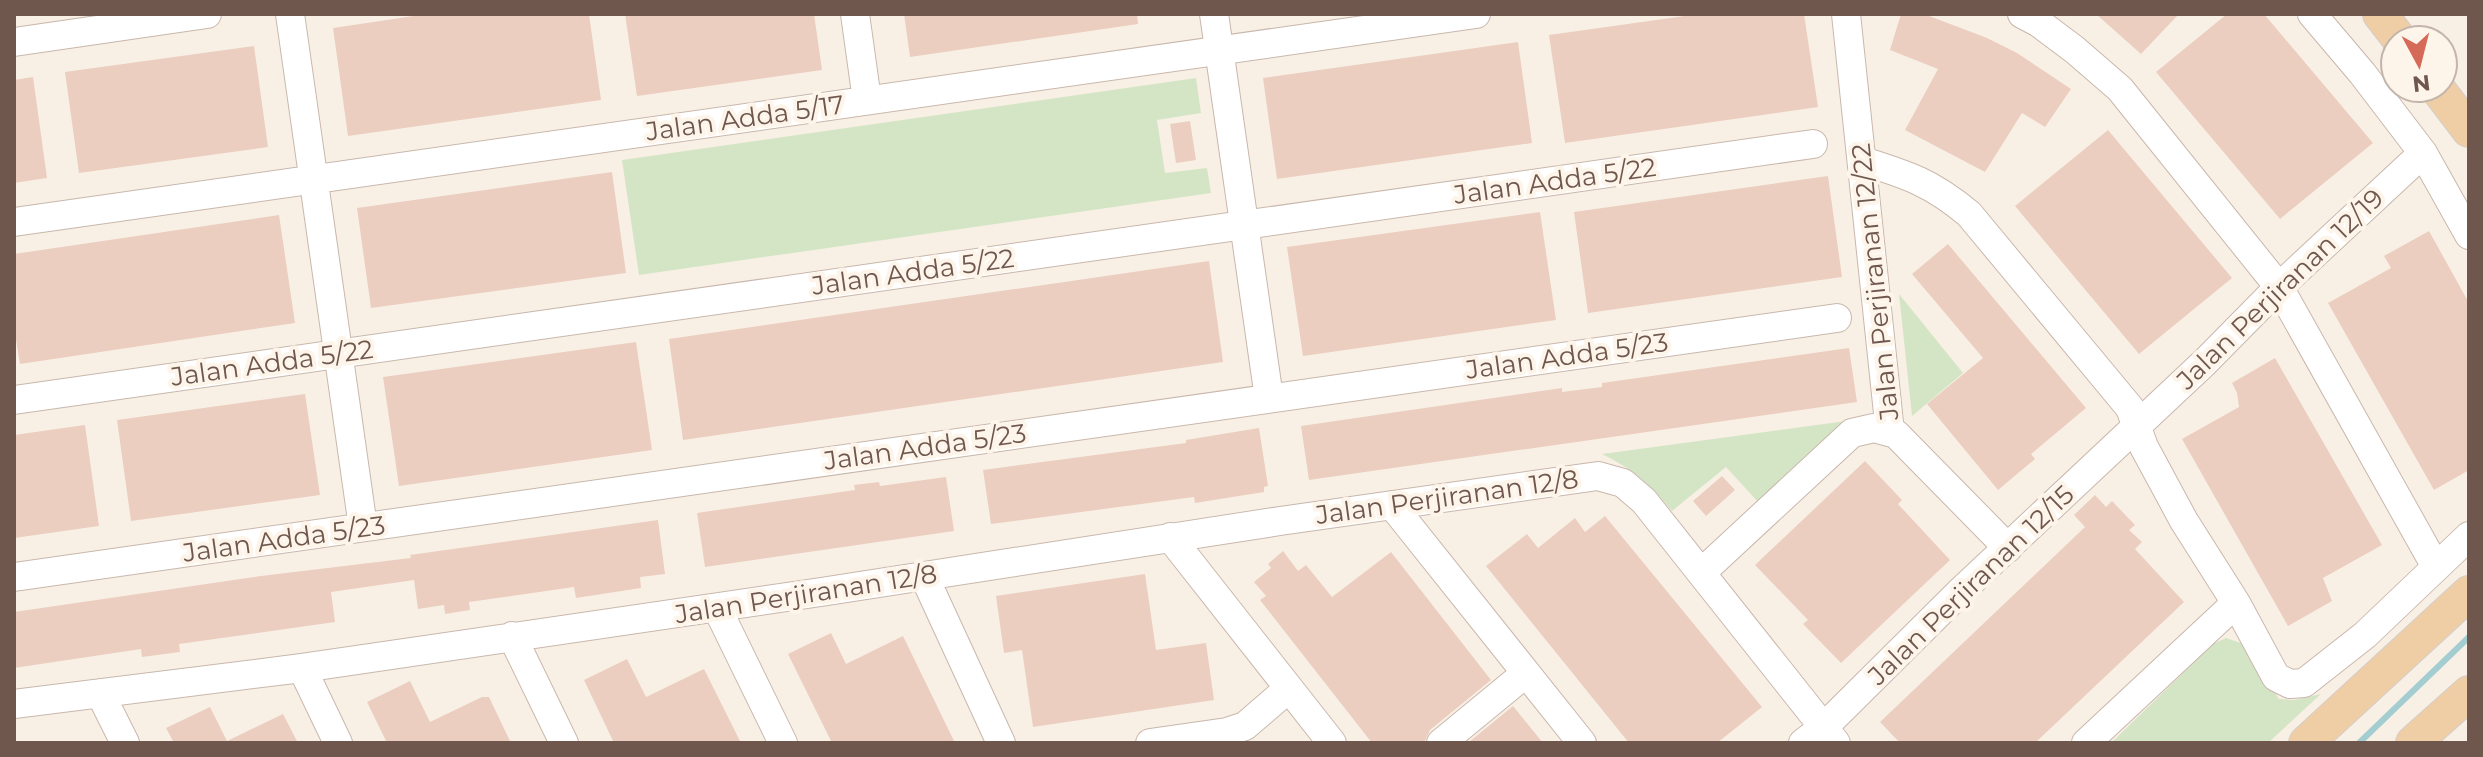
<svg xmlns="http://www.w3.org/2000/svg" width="2483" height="757" font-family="Montserrat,sans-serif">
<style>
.green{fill:#d4e5c5}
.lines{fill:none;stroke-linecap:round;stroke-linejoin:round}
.stream{stroke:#a3cdd1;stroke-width:6}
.building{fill:#ebcec0}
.minor-casing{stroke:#c9b7ac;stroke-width:30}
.major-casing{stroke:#d4cdca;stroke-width:36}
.minor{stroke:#fff;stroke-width:28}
.major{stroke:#f0cea5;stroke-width:34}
.labels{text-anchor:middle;stroke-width:8;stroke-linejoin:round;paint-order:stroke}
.street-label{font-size:26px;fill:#6f574d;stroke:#fdf4ea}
</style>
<rect width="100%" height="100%" fill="#f9f0e5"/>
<!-- green -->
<path class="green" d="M1196,78L1201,113L1157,120L1165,173L1207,168L1211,193L639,275L622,160Z
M1899,294L1963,373L1912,416Z
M1846,421L1759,503L1726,467L1672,511C1648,482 1635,471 1602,454Z
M2226,638L2244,644L2279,699L2294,700L2321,694L2268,743H2111L2213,644Z"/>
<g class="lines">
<!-- stream -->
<path class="stream" d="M2359,743L2469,637"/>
</g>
<!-- building -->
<path class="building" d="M427,14H589L601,100L348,136L333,28Z
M625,14H814L822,70L637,96Z
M904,14H1137L1138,24L910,57Z
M1699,14H1804L1818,107L1565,143L1549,35Z
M1901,14H1924L1987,38L2017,53L2071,89L2045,127L2022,113L1985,172L1905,130L1938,69L1890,50Z
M2096,14H2179L2141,54Z
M2227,14H2264L2373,143L2280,219L2156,72Z
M1518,42L1532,143L1277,179L1263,78Z
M254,46L268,147L79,173L65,72Z
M33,77L47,178L14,183V80Z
M1190,121L1196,160L1176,163L1170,124Z
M2108,130L2232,278L2139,354L2015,206Z
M612,172L626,273L371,308L357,208Z
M1828,176L1842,277L1588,313L1574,212Z
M1540,212L1556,320L1303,356L1287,247Z
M279,215L295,323L20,364L14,327V254Z
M2429,231L2469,303V470L2434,490L2328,303L2391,268L2384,256Z
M1948,244L2086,408L2031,454L2035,459L1998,490L1927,404L1983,358L1912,274Z
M1209,261L1223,362L683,440L669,339Z
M636,342L652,450L399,486L383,377Z
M1849,348L1857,402L1309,480L1301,426L1562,388V392L1602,387V383Z
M2275,358L2382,545L2323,578L2332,601L2288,626L2182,439L2239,407L2237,393L2232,383Z
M305,394L320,495L131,521L117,420Z
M85,425L99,526L14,538V435Z
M1259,428L1268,486L1264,487V492L1195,503L1194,497L991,524L983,470L1186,443V440Z
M1865,461L1902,500L1898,504L1950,560L1841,663L1803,624L1808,620L1755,565Z
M1722,476L1735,490L1706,516L1693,501Z
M946,477L954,531L705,567L697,513L855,490L854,485L879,482L880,486Z
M2095,495L2106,507L2112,501L2135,525L2129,530L2142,542L2135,549L2184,602L2035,743H1900L1880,722L2085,527L2074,515Z
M1605,516L1762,707L1717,743H1629L1486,566L1527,534L1538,548L1575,518L1585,532Z
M658,520L665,574L640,577L641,588L576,598L574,587L469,602L470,610L445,614L444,605L418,609L414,580L331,592L335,622L179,644L180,652L142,657L141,649L14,668V612L261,576L411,558L410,555Z
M1283,551L1298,571L1306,565L1332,597L1391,552L1491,680L1430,730L1424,743H1372L1260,600L1266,596L1254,582L1271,568L1268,564Z
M1145,574L1156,650L1206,643L1214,700L1033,727L1022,650L1004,653L996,596Z
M831,633L846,664L903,636L955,743H832L788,654Z
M627,659L646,697L704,669L741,743H614L584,680Z
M410,681L430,722L482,697H489L511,743H387L367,702Z
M1513,706L1543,743H1469V742Z
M210,707L227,741L283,714L298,743H174L166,728Z"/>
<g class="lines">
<!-- minor casing -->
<g class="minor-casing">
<path id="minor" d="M290,14L363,527
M855,14L867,100
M1214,14L1269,398
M1846,14L1890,432
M2022,14L2039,23L2075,50L2120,89L2279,287L2436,567
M2312,14L2362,73L2423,153L2469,235
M14,42L207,14
M1863,161C1908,175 1932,183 1969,214L2130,408L2144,447L2184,521L2236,603L2276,677L2290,684L2304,683L2365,635L2469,536
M14,222L1476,14
M14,400L1813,144
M1392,505L1582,743
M1170,537L1332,743
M1701,573L1852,433L1874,428L1896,434L2008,548
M924,576L1001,743
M14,577L1837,318
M717,608L783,743
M512,636L564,743
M302,668L338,743
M100,693L125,743
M14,704L302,668L821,592L1280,521L1598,476L1623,483L1644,501L1836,743
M1150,743L1227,732L1245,726L1288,689
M1441,743L1526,673
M1803,743L1824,727L1961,591L2205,362L2279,287L2423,153
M2086,743L2236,603"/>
</g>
<!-- major casing -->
<g class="major-casing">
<path id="major" d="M2380,14L2400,40
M2437,88L2469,130
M2306,743L2469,593
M2413,743L2469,693"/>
</g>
<!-- minor -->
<use href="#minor" class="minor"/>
<!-- major -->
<use href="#major" class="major"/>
</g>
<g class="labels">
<!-- street labels -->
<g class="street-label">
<text transform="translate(745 118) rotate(-8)" y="9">Jalan Adda 5/17</text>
<text transform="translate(1555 181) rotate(-8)" y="9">Jalan Adda 5/22</text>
<text transform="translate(913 272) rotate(-8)" y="9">Jalan Adda 5/22</text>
<text transform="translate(1875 282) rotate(-96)" y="9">Jalan Perjiranan 12/22</text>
<text transform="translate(2280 289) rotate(-44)" y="9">Jalan Perjiranan 12/19</text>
<text transform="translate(1567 356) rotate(-8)" y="9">Jalan Adda 5/23</text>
<text transform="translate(272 363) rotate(-8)" y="9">Jalan Adda 5/22</text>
<text transform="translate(925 447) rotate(-8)" y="9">Jalan Adda 5/23</text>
<text transform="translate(1447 497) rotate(-8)" y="9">Jalan Perjiranan 12/8</text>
<text transform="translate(284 539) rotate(-8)" y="9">Jalan Adda 5/23</text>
<text transform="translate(1971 585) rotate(-44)" y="9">Jalan Perjiranan 12/15</text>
<text transform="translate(806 594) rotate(-9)" y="9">Jalan Perjiranan 12/8</text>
</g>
</g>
<!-- border -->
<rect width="2483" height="757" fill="none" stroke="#6f574d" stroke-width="32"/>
<!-- north arrow -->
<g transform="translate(2419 64) rotate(173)"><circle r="38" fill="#fdf4ea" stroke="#c4b5ab" stroke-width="2"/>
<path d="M0-6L14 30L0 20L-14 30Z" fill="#d56a58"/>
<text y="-12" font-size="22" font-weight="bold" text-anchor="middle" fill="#6f574d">N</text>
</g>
</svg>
